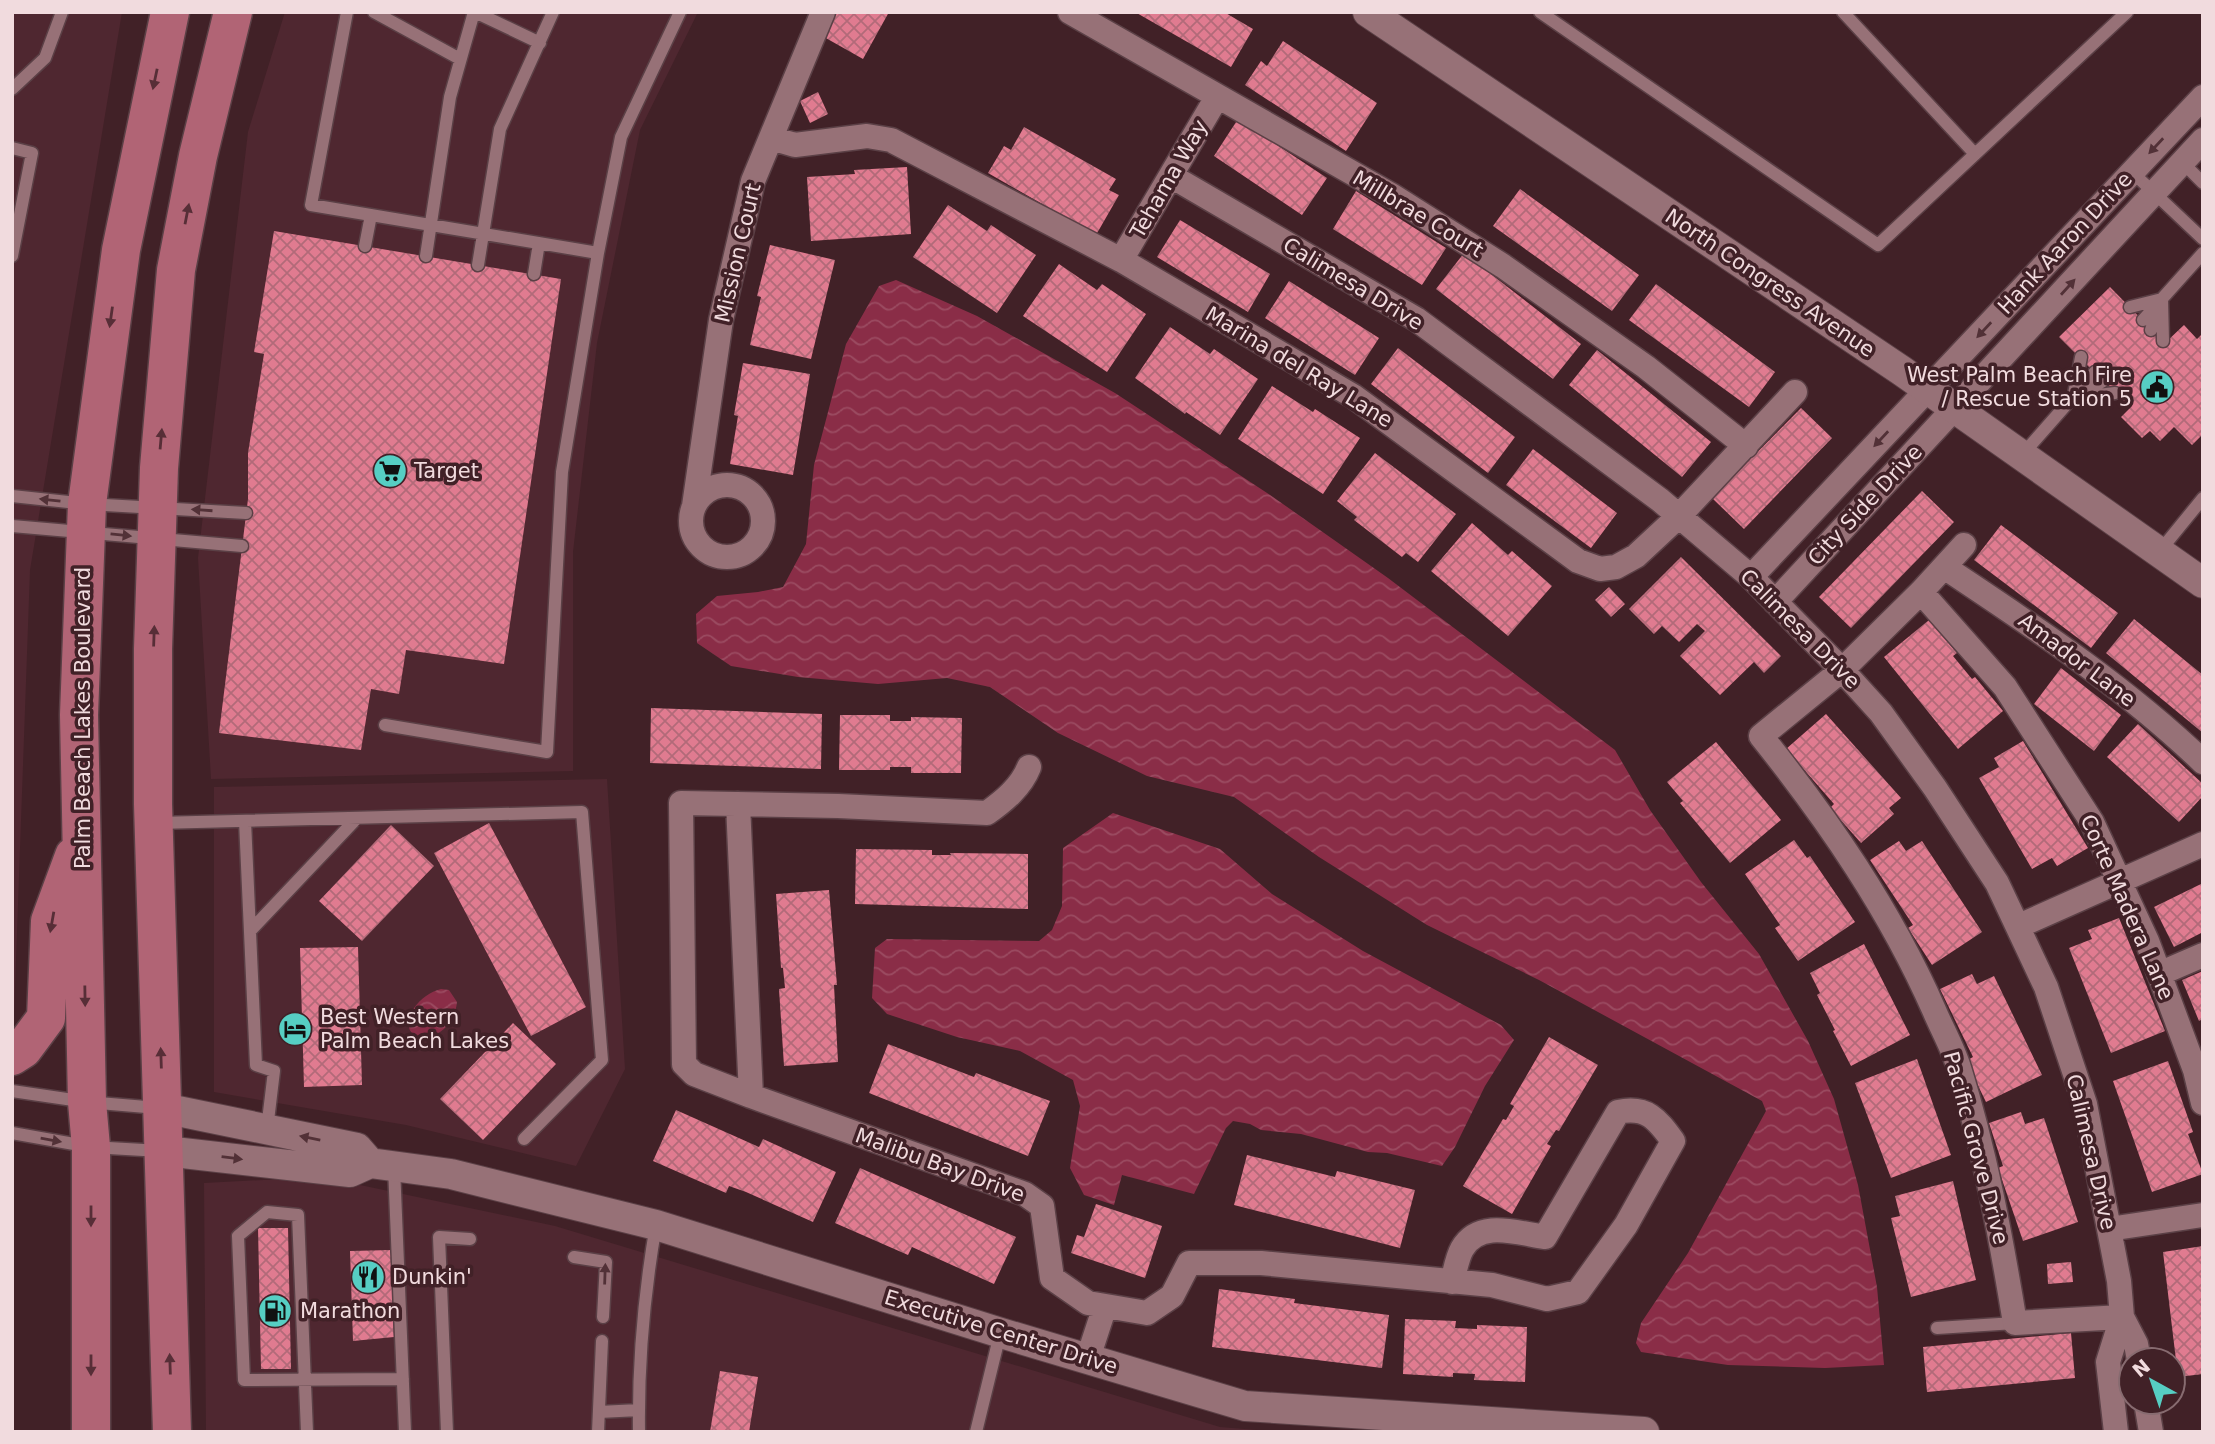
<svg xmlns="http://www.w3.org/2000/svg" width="2215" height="1444" font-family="'DejaVu Sans',sans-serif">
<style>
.built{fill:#4f2730}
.water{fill:url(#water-waves)}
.building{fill:url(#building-cross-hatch)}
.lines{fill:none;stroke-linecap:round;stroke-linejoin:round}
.service-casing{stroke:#5b4046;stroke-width:15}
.minor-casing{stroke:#5b4046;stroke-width:27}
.tertiary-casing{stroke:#5b4046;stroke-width:32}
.primary-casing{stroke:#5b4046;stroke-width:41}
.service{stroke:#977177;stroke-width:12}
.minor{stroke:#977177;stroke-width:24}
.tertiary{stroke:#977177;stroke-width:30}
.primary{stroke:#b16475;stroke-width:38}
.oneway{fill:#572e37}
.oneway2{fill:#523137}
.labels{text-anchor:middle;stroke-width:7;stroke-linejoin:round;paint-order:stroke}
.street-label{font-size:21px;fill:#f1dbde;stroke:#412127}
.poi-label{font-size:21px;fill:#f1dbde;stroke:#412127;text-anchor:start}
</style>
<defs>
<pattern id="water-waves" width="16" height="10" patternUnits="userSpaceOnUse" patternTransform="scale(1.75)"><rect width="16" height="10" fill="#8a2d47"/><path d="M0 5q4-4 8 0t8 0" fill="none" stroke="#9b4b61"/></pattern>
<pattern id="building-cross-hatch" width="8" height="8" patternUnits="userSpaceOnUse" patternTransform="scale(1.75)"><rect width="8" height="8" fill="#e07b90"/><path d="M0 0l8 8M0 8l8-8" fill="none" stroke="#b26a79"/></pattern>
</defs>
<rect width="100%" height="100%" fill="#412127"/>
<!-- built -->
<path class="built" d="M12,12H122L30,570L12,1072Z
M285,12H698L640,130L597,343L573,552V771L211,779L198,558L248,132Z
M607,779L625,1069L576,1166L406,1125L214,1092V787Z
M322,1177L555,1226L1220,1427L1283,1432H206L204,1183Z"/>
<!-- water -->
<path class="water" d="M896,280L977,316L1115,393L1273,497L1388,578L1615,750L1650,810L1701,882L1759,954L1808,1041L1834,1099L1858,1185L1877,1287L1884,1365L1825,1368L1728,1365L1641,1352L1636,1343L1641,1323L1688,1253L1766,1111L1762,1101L1539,980L1427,925L1319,857L1234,797L1147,776L1058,733L990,687L947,678L878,684L798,677L731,666L697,643L696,614L717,596L758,592L783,587L806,544L814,465L846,344L879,286Z
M1113,813L1220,849L1272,894L1363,951L1501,1025L1514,1040L1485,1086L1455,1147L1442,1166L1387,1153L1368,1152L1301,1134L1261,1130L1250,1124L1233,1121L1226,1128L1194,1194L1122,1175L1114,1205L1084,1195L1070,1168L1080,1106L1073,1080L1020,1051L957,1037L887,1014L872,998L875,948L887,939L1039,941L1052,930L1062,906L1063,848Z
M441,989L449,990L457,1002C452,1049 390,1047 414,1008C421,998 430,992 441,989Z"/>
<!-- building -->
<path class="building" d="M837,12H889L863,59L824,37Z
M1135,12H1224L1253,29L1231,67Z
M1283,41L1377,103L1346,151L1245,85L1261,61L1267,66Z
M818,92L828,114L810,123L800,101Z
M1238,119L1327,178L1302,215L1214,156Z
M1024,127L1116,179L1109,190L1119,195L1096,235L988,173L1004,146L1011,150Z
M907,167L911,234L811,241L807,177L855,174L854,170Z
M1520,189L1639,275L1612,311L1493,226Z
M1356,191L1446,248L1422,285L1333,229Z
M948,205L987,231L991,225L1036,255L997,313L913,257Z
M1180,220L1270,274L1248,312L1157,257Z
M274,231L561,279L504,664L406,650L399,694L371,689L361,750L219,733L248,499V453L264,354L254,352Z
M770,245L835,260L811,359L750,345L761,297L757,296Z
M1464,253L1581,344L1553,379L1436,289Z
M1059,264L1097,290L1102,284L1146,314L1107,372L1023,316Z
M1289,281L1379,338L1355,375L1265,318Z
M1656,284L1775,372L1749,407L1629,320Z
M2110,287L2165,343L2184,325L2197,339L2203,333V434L2192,445L2174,427L2160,441L2150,431L2142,438L2121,417L2130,408L2059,337Z
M1170,327L1210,354L1214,349L1258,379L1220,435L1186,412L1185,414L1135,378Z
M1398,348L1515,437L1488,473L1371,384Z
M1597,350L1711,442L1682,477L1569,385Z
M743,363L810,374L793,475L730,464L738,416L734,415Z
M1272,386L1313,412L1315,409L1360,438L1323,494L1238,439Z
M1801,408L1832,438L1744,529L1712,498Z
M1533,449L1617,513L1591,548L1506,485Z
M1375,453L1456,514L1418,562L1406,553L1402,557L1354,520L1357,517L1337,501Z
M1922,491L1954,522L1851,628L1819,597Z
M1472,523L1508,555L1512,551L1552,586L1508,636L1431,571Z
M2001,525L2118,613L2091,648L1974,560Z
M1681,557L1781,656L1764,673L1754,662L1720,695L1680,656L1705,631L1697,624L1679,642L1662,626L1654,634L1629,609Z
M1609,587L1625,604L1611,617L1595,600Z
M2134,619L2203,675V733L2106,653Z
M1929,620L1957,653L1953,656L1972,679L1975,677L2003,711L1958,749L1884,657Z
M2061,668L2121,715L2094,751L2034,704Z
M651,708L822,714L821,769L650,763Z
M1826,714L1901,798L1889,808L1894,814L1861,843L1830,808L1834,804L1786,749Z
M840,715H890V721H911V717L962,718L961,773H911V767H890V770H839Z
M2138,724L2203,784V796L2179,822L2107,757Z
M2023,741L2088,848L2057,866L2052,858L2032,869L1979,778L1999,767L1994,758Z
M1716,742L1781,820L1730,863L1680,803L1683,801L1667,782Z
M489,823L586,1007L531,1036L434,853Z
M391,825L434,866L362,941L319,901Z
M1794,840L1807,858L1810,856L1855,922L1798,961L1775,928L1780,925L1745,874Z
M1899,841L1906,851L1922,841L1982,932L1932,965L1908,928L1913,925L1870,860Z
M856,849L932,850V855H951L950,853L1028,854V909L855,904Z
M2203,883V932L2174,947L2154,907Z
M829,890L837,985H834L838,1062L784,1066L779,989L785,988L783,968H781L776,894Z
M2119,918L2165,1031L2111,1053L2069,948L2092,939L2088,930Z
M1864,944L1910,1035L1851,1066L1833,1031L1835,1030L1817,995L1820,993L1810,973Z
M358,947L362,1085L304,1087L300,948Z
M2203,971V1019L2199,1021L2182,980Z
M1972,974L1977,984L1994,976L2042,1075L1986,1102L1966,1061L1973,1057L1940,989Z
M513,1023L556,1064L483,1140L440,1099Z
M1549,1037L1598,1065L1559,1131L1556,1130L1547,1144L1551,1146L1512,1214L1463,1186L1503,1119L1506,1120L1514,1106L1510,1104Z
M888,1044L974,1077L976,1073L1050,1101L1028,1156L869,1093Z
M1917,1059L1951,1155L1891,1178L1855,1083Z
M2168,1061L2193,1132L2188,1134L2203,1174L2152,1192L2113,1081Z
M676,1110L759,1147L763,1139L836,1172L813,1222L746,1192L729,1186L726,1193L653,1161Z
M2021,1112L2025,1124L2044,1118L2078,1222L2023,1241L1998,1168L2003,1166L1989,1123Z
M1247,1155L1335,1177L1337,1171L1415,1190L1400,1248L1234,1205Z
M860,1168L1016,1237L994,1284L912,1247L908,1255L835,1223Z
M1953,1181L1976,1280L1911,1297L1891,1218L1900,1216L1895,1196Z
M1096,1204L1162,1226L1145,1278L1071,1253L1077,1235L1084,1237Z
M258,1228H288L291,1369H261Z
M2203,1246V1374L2178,1377L2163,1252Z
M391,1250L394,1337L353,1341L350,1251Z
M2071,1262L2073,1282L2048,1284L2047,1264Z
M1219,1289L1295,1299L1294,1303L1389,1315L1382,1368L1212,1347Z
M1405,1319L1456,1321L1455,1328L1477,1329V1325L1527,1327L1525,1382L1474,1380L1475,1374L1453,1373V1377L1403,1374Z
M2071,1333L2075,1378L1927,1392L1923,1347Z
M720,1371L758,1377L749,1432H710Z"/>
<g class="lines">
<!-- service casing -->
<g class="service-casing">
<path id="service" d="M347,12L311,205L598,253L621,137L680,12
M374,12L460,59
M475,12L540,43
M1540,12L1878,245L2127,12
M1843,12L1975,154
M12,89L45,58L62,12
M12,148L32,153L12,256
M2182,162L2203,183
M2132,172L2203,239
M365,246L371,215
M426,256L450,97L474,12
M478,265L500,129L553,12
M534,274L539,243
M2162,299L2163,341
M2130,307L2162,299
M2143,320L2203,253
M2151,330L2159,306
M2082,393L2103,381
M2074,394L2081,357
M2073,398L2115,393
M2022,455L2095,372
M12,496L87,504L246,513
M12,526L242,546
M2159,552L2203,498
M385,725L547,752L562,472L598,253
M245,821L256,1065L274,1071L267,1129
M157,823L582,812L602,1060L524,1139
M250,931L357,818
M12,1091L87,1102L158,1108
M12,1133L91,1147L161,1151
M394,1167L405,1432
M574,1257L606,1262L603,1317
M1937,1328L2015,1323
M599,1412L639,1410
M307,1432L298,1215L267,1212L238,1236L244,1380L403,1379
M447,1432L439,1237L470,1239
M598,1432L602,1341
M639,1432C638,1362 644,1294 656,1225
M976,1432L1000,1334"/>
</g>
<!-- minor casing -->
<g class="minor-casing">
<path id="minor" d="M1070,12L1391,195L1503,266L1646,367L1746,446
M771,138L795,145L867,136L891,140L1121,260L1353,396L1578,561L1600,569L1616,567L1636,556L1679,516L1795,392
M1171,176L1416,319L1660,500L1751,577L1842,670L1881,713L1935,788L1997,883L2046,987L2085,1104L2119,1281L2122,1317L2136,1344L2139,1360
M1121,260L1217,97
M691 521a36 36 0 1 1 72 0a36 36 0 1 1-72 0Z
M694,506L721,320L753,181L823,12
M1964,545L1921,592L1842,670L1761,736C1829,821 1890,910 1934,1010C1942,1029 1953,1048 1959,1068C1985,1151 2001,1238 2015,1323L2122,1317
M1944,567C2034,627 2124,686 2203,762
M1751,577L2203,97
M1921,592L2005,687L2092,822L2147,941L2195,1070L2203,1103
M1775,602L2203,140
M1029,767C1021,787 1004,801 987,813L838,806L681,803L684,1064L694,1074L751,1096L1025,1194L1042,1206L1052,1278L1088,1303L1147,1313L1172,1296L1189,1263H1261L1492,1285L1547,1299L1578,1292L1626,1225L1673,1141C1657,1119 1647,1106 1618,1112L1545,1237C1517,1233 1479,1219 1462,1249C1457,1258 1455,1271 1452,1282
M738,804L751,1096
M2019,926L2203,844
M2159,974L2203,955
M2109,1229L2203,1215
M1088,1358L1105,1306
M2146,1402L2151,1432
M2116,1432L2108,1362L2122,1317"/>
</g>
<!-- tertiary casing -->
<g class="tertiary-casing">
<path id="tertiary" d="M1368,12L1902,371L2203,583
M163,1108L357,1148L370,1163
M165,1151L350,1172L370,1163L451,1174L656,1225L1001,1333L1245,1406L1644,1432"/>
</g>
<!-- primary casing -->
<g class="primary-casing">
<path id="primary" d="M12,1056L23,1049L46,1018L50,921L74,856
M91,1432V1147L87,1102L79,715L87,504L121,250L170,12
M172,1432L153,804V649L159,468L176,270L198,156L233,12"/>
</g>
<!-- service -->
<use href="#service" class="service"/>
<!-- minor -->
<use href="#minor" class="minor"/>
<!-- tertiary -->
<use href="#tertiary" class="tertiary"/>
<!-- primary -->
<use href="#primary" class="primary"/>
</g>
<!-- one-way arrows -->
<defs><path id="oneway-solid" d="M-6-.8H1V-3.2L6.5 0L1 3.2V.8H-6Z" transform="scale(1.75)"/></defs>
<g class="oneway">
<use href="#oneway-solid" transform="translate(155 79) rotate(102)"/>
<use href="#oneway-solid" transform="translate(187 214) rotate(-79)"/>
<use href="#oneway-solid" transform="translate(111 317) rotate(98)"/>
<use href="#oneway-solid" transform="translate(161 439) rotate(-85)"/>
<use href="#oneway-solid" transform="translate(154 636) rotate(-88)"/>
<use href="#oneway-solid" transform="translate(52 922) rotate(100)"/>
<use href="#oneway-solid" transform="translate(85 996) rotate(89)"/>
<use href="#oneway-solid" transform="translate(161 1058) rotate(-92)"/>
<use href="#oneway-solid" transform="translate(91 1216) rotate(90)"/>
<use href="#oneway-solid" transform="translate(170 1364) rotate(-92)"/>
<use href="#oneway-solid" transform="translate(91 1365) rotate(90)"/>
</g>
<g class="oneway2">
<use href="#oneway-solid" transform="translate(2156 146) rotate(133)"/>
<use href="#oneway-solid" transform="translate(2068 287) rotate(-48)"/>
<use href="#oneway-solid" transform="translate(1984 330) rotate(133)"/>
<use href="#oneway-solid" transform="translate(1881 439) rotate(133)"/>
<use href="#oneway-solid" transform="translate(50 500) rotate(-174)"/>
<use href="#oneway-solid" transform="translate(202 510) rotate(-176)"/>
<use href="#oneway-solid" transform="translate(121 535) rotate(6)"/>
<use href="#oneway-solid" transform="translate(310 1138) rotate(-169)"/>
<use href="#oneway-solid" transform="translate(51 1140) rotate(10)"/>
<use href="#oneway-solid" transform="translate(232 1158) rotate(7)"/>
<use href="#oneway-solid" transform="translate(605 1274) rotate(-88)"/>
</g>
<!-- icons -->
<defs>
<g id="civic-disc" transform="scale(1.75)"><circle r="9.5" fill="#56cec3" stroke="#412127"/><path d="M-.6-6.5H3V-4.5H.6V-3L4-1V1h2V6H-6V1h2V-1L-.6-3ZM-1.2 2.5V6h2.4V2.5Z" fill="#111"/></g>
<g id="supermarket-disc" transform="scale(1.75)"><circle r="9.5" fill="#56cec3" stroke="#412127"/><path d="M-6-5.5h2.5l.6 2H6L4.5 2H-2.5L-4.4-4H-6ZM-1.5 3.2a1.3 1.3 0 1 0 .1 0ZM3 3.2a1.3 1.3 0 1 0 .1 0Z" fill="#111"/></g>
<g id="hotel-disc" transform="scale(1.75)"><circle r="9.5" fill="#56cec3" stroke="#412127"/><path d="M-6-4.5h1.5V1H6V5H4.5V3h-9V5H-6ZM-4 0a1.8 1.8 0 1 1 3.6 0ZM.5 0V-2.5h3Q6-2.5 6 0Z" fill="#111"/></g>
<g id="restaurant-disc" transform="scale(1.75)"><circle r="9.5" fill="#56cec3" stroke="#412127"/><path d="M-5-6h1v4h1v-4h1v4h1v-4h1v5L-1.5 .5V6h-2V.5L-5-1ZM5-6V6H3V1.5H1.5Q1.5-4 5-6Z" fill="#111"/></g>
<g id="fuel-disc" transform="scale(1.75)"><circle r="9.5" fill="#56cec3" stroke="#412127"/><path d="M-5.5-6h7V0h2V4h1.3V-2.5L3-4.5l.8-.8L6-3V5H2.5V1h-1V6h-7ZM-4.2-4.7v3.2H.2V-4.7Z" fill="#111"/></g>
</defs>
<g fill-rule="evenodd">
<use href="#civic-disc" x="2157" y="387"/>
<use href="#supermarket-disc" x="390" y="471"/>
<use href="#hotel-disc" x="295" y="1029"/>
<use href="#restaurant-disc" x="368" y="1277"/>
<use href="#fuel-disc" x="275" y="1311"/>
</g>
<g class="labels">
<!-- street labels -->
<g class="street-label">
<text transform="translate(1169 179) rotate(-60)" y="7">Tehama Way</text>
<text transform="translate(1418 214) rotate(31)" y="7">Millbrae Court</text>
<text transform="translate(2065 243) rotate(-47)" y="7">Hank Aaron Drive</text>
<text transform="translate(738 253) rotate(-77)" y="7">Mission Court</text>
<text transform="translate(1770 283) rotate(34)" y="7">North Congress Avenue</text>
<text transform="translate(1353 284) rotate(31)" y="7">Calimesa Drive</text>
<text transform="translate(1299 367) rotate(31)" y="7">Marina del Ray Lane</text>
<text transform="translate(1865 505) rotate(-47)" y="7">City Side Drive</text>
<text transform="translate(1800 629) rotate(45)" y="7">Calimesa Drive</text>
<text transform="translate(2077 660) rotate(37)" y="7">Amador Lane</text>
<text transform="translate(83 718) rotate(-90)" y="7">Palm Beach Lakes Boulevard</text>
<text transform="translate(2127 907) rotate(66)" y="7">Corte Madera Lane</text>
<text transform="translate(1976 1148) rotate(75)" y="7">Pacific Grove Drive</text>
<text transform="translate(2091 1152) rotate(77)" y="7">Calimesa Drive</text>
<text transform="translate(940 1165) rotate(20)" y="7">Malibu Bay Drive</text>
<text transform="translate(1001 1332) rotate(17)" y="7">Executive Center Drive</text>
</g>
<!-- poi labels -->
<g class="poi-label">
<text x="2132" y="382" text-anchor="end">West Palm Beach Fire<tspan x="2132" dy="24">/ Rescue Station 5</tspan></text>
<text x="414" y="478">Target</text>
<text x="320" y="1024">Best Western<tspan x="320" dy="24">Palm Beach Lakes</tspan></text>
<text x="392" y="1284">Dunkin'</text>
<text x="300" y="1318">Marathon</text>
</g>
</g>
<!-- border -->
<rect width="2215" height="1444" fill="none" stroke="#f1dbde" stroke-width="28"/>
<!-- north arrow -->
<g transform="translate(2152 1381) rotate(320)"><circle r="33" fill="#412127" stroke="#876b70" stroke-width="2"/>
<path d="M0-5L12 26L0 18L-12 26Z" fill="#56cec3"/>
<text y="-10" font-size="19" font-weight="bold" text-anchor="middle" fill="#f1dbde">N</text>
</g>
</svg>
